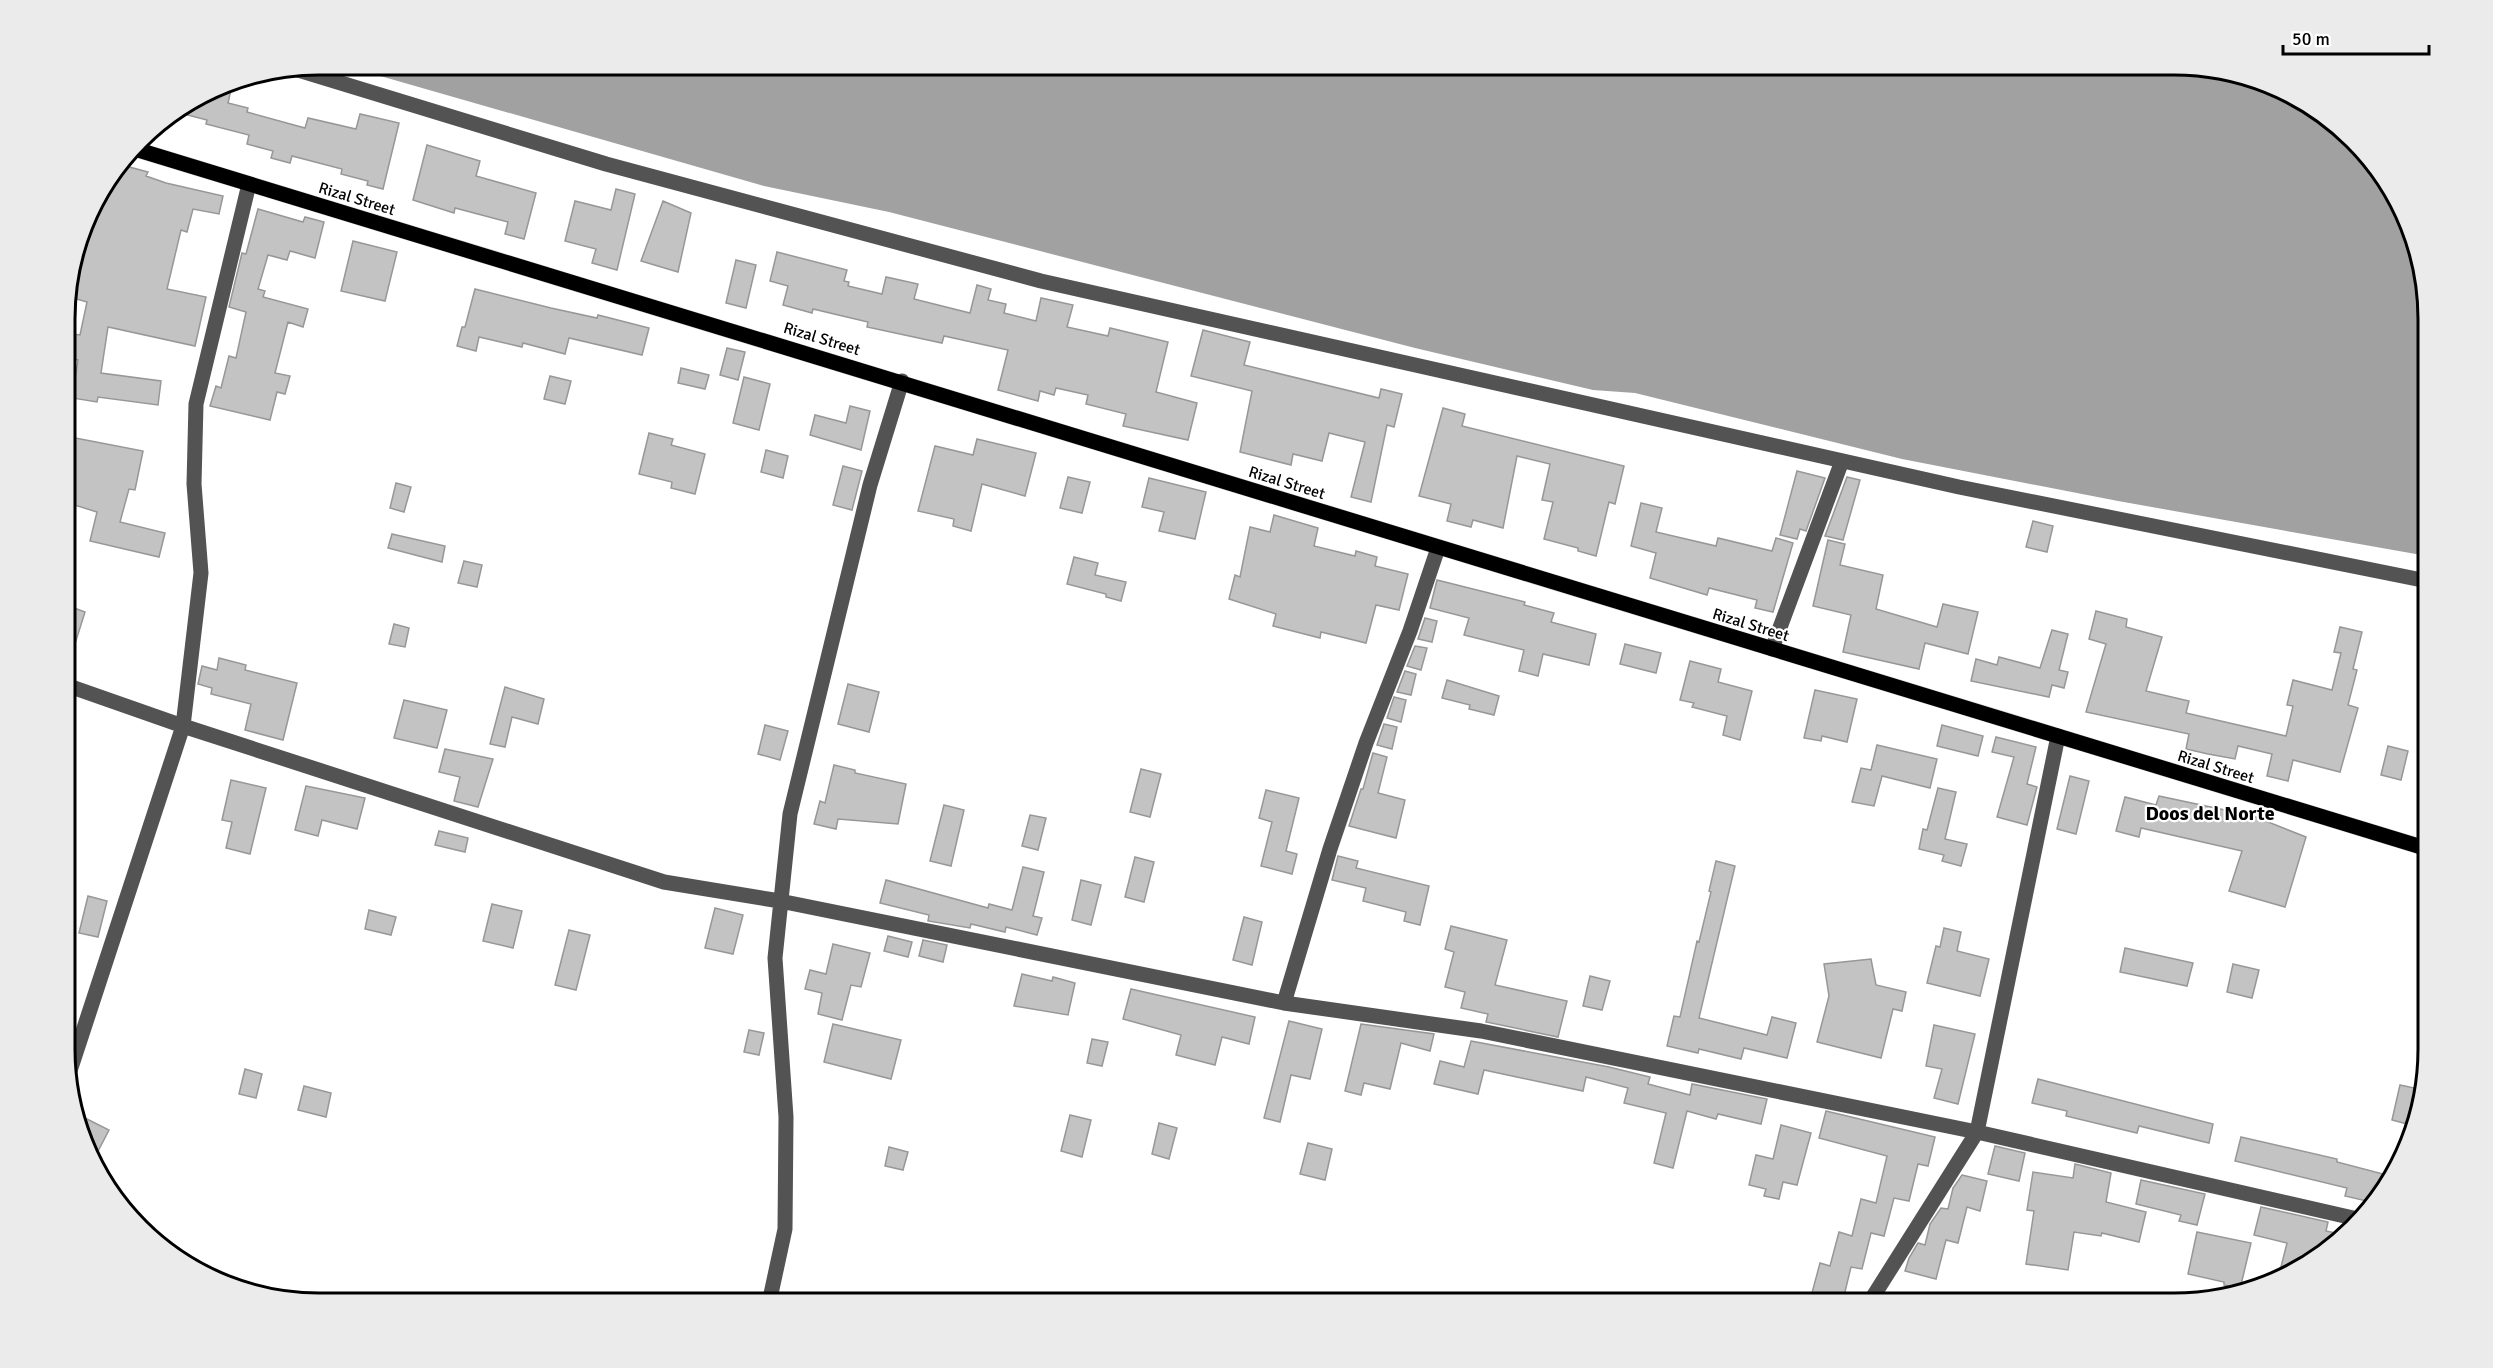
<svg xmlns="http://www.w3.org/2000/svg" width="2493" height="1368" font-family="Signika,sans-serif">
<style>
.water{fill:#a1a1a1}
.building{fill:#c3c3c3;stroke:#979797;stroke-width:1.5}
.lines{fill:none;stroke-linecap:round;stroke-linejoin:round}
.major-casing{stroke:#dbdbdb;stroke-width:16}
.minor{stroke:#535353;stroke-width:15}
.major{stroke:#000;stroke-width:15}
.labels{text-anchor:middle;stroke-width:4.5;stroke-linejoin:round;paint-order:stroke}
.street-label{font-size:16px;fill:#000;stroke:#fff}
.quarter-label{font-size:20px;font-weight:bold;fill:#000;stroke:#fff}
.rim{fill:none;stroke:#000;stroke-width:3}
</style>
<rect width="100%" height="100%" fill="#fff"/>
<!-- water -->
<path class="water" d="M2174,64L2287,91L2342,128L2385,177L2426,286L2427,556L2118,501L1902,459L1635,393L1593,390L1415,348L889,212L764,186L342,65Z"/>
<!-- building -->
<path class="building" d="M233,81L228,103L248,108L247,112L305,128L308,118L356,129L360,114L399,123L383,189L367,185L368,181L341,174L342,169L292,156L290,163L271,158L273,151L247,144L249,135L206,124L207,120L176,112L222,84Z
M427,145L480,161L476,176L536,193L524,239L505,234L508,222L455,208L454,213L413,200Z
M122,165L148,172L146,176L166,183L223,196L219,214L193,209L187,232L181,230L167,289L206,297L195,346L108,327L101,373L161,381L158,405L98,397L97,402L72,398L78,360L65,358V333L80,335L87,302L70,297L77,273L73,272L91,207Z
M616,189L635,194L617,270L592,263L596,249L565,241L575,201L611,210Z
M663,201L691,213L678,272L641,261Z
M258,209L303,222L305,217L324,222L315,258L290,251L287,260L268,255L258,289L265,291L263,297L308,309L303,327L288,322L275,373L290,376L285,394L277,392L270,420L210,406L216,386L221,388L229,356L236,358L246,312L229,307L242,253L246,254Z
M353,241L397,252L385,301L341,291Z
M777,252L847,270L844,281L849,282L848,286L882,294L886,277L918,284L914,299L970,313L977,285L991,289L988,300L1006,304L1004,313L1036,321L1041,298L1073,305L1067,327L1108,336L1110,328L1168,342L1156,392L1197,403L1188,440L1123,426L1126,414L1086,404L1088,395L1056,388L1054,395L1040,391L1038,401L998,390L1008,350L944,336L942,343L867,327L868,322L813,309L812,313L783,305L788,286L770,281Z
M736,260L756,265L746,308L726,303Z
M475,289L551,308L597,318L598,315L649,328L642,355L569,338L565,354L523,343L522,347L479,337L476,351L457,346L462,327H465Z
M1203,330L1250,342L1244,365L1379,398L1381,389L1402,394L1394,427L1387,425L1371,502L1351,497L1365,442L1329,433L1322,461L1293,454L1291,465L1240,452L1252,391L1191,376Z
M727,348L745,352L738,380L720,375Z
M681,368L709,375L705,389L678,383Z
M550,376L571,381L565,404L544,399Z
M744,377L770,384L759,430L733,423Z
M850,406L870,411L861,450L810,435L815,415L846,423Z
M1443,408L1465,414L1462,426L1624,466L1615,504L1609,502L1596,556L1578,551V548L1544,539L1553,502L1542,500L1550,464L1517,456L1503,528L1473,520L1471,527L1447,521L1451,504L1419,496Z
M649,433L673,439L671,445L705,454L695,494L671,488L672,482L639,474Z
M65,436L143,451L135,490L129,489L120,522L165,533L159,557L90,541L97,512L65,502Z
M977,439L1036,453L1025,496L982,484L971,531L953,526L954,519L918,511L935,446L973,455Z
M766,450L788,456L783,478L761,472Z
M843,466L862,471L852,510L833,505Z
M1797,471L1825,478L1806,531L1800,529L1797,539L1780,535Z
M1068,477L1090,482L1082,513L1060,508Z
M1847,477L1860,480L1843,540L1825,536Z
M1149,478L1206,492L1195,539L1159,531L1164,512L1142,507Z
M396,483L411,487L404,512L390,508Z
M1641,503L1662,508L1656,532L1716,546L1718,538L1772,551L1776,538L1793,543L1773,612L1755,608L1757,600L1709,588L1707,595L1650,578L1656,553L1631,546Z
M1274,515L1318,528L1314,546L1355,556L1356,551L1377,557L1375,566L1408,574L1399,610L1376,605L1366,643L1321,632L1320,638L1273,626L1276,614L1229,599L1235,575L1240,577L1250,527L1270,532Z
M2033,521L2053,526L2047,552L2026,547Z
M392,534L445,546L442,562L388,548Z
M1828,540L1845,544L1840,565L1883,575L1876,609L1937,627L1943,604L1978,612L1968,654L1925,643L1919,669L1843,652L1851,615L1813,606Z
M1074,557L1098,563L1095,575L1126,582L1121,601L1106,597V594L1067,584Z
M464,561L482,565L477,587L458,583Z
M1437,580L1525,602L1524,605L1554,613L1551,622L1596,634L1589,665L1543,654L1538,676L1519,671L1524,650L1464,635L1469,618L1430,608Z
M66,605L85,612L69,663L66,662Z
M2096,611L2127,619L2126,627L2162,637L2146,691L2189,701L2186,713L2286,736L2293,706L2287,705L2293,680L2332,690L2341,653L2334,652L2340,627L2362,632L2353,669L2357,670L2348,705L2358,708L2340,772L2293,760L2288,781L2267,776L2272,754L2238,746L2235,759L2208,754L2186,749L2189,734L2086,712L2106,644L2089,639Z
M1425,618L1437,621L1432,642L1418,639Z
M394,624L409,628L405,647L389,644Z
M2052,630L2068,634L2059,670L2068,672L2064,688L2052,685L2049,697L1971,681L1976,659L1997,665L1999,657L2040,668Z
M1625,644L1661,653L1656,673L1620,664Z
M1415,646L1427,648L1421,670L1407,666Z
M219,658L246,665L245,670L297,683L283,740L245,730L251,704L211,694L212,688L198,684L202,666L217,670Z
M1690,661L1721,669L1718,682L1752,691L1740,740L1723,735L1727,716L1692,707L1694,703L1680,700Z
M1405,671L1416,674L1411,695L1397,692Z
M1447,680L1499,696L1494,715L1469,709L1470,705L1442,698Z
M848,684L879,692L869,732L838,724Z
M505,687L544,699L538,724L512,717L505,747L490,744Z
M1815,690L1857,699L1847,742L1822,736L1821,741L1804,738Z
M1394,697L1406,700L1401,722L1387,718Z
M404,700L447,710L437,748L394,738Z
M1384,724L1397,727L1392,749L1377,745Z
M765,725L788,731L780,760L758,754Z
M1942,725L1983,736L1978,756L1937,746Z
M1996,737L2036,747L2027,784L2037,787L2027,825L1997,817L2014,757L1992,752Z
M1877,745L1937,759L1930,788L1882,776L1874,806L1852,802L1861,768L1871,770Z
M2388,746L2408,751L2401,780L2381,775Z
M445,749L493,759L478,807L454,801L460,777L439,772Z
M1373,753L1387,757L1378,793L1405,800L1396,838L1349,826L1361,789H1363Z
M834,765L855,770V773L906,784L898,824L838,819L836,829L814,824L820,801L825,803Z
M1141,769L1161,774L1150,817L1130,812Z
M2070,776L2089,781L2076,834L2057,829Z
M231,780L266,788L250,854L226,848L232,822L222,820Z
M306,786L365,798L357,829L322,820L318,836L295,830Z
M1938,788L1956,792L1945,839L1967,844L1961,866L1942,861L1944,855L1919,849L1923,829L1927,830Z
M1266,790L1299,798L1286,851L1297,854L1292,874L1261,866L1272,822L1259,818Z
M2159,796L2253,816L2306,837L2285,907L2229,891L2242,851L2141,828L2139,837L2116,831L2125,797L2156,805Z
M944,805L964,810L951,866L930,861Z
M1030,815L1046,818L1038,850L1022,846Z
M439,831L468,838L465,852L435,845Z
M1338,856L1358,861L1356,868L1429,886L1420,925L1404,921L1406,912L1363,901L1366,888L1332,880Z
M1135,857L1154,862L1144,902L1125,897Z
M1716,861L1735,866L1699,1018L1767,1035L1772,1017L1796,1023L1787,1058L1744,1048L1741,1059L1699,1049L1698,1053L1667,1046L1674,1016L1680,1017L1697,941L1699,942L1711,892L1709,891Z
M1023,867L1044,872L1033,916L1042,918L1037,935L1006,927L1005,932L971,924L970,928L928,921L929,915L880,903L886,880L988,908L989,904L1012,910Z
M1081,880L1101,885L1091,925L1072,920Z
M88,896L107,901L98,937L79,933Z
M492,904L522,911L513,948L483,941Z
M715,908L743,915L733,954L705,948Z
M369,910L396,917L391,935L365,929Z
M1244,917L1262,922L1252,965L1233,960Z
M1451,926L1507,940L1495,985L1567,1001L1558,1037L1486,1022L1488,1014L1461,1008L1465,992L1445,987L1454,952L1445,949Z
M1944,928L1961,932L1957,951L1989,959L1980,996L1927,983L1936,946L1940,947Z
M569,930L590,935L576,990L555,985Z
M888,936L912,942L908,957L884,951Z
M923,940L947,945L943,962L919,956Z
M833,944L870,953L861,987L851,985L842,1020L818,1014L822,993L805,989L810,970L826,974Z
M2125,948L2193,963L2187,986L2120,972Z
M1871,959L1876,985L1906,992L1902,1011L1893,1009L1881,1058L1817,1042L1829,996L1824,964Z
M2233,964L2259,970L2252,998L2227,992Z
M1022,974L1052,981L1053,977L1075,983L1068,1015L1014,1006Z
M1590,976L1610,981L1602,1010L1583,1006Z
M1131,989L1255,1017L1249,1044L1222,1037L1215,1065L1176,1055L1181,1035L1123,1019Z
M1289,1021L1322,1029L1310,1079L1291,1075L1280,1122L1264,1118Z
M833,1024L901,1040L891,1079L824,1062Z
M1361,1024L1434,1034L1430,1051L1401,1043L1390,1089L1364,1083L1361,1095L1345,1091Z
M1934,1025L1975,1034L1958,1104L1934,1098L1942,1069L1926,1066Z
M749,1030L764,1033L759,1055L744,1052Z
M1092,1039L1108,1042L1102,1066L1087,1063Z
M1471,1041L1609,1067L1650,1077L1648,1084L1690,1095L1692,1084L1767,1099L1761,1124L1718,1114L1716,1119L1687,1111L1673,1168L1654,1163L1666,1113L1624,1103L1628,1088L1586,1077L1583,1091L1484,1070L1478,1094L1434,1084L1440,1061L1464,1067Z
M245,1069L262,1074L256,1098L239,1094Z
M2038,1079L2213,1124L2209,1143L2139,1126L2137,1133L2066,1116L2067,1111L2032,1103Z
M2400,1085L2419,1089L2411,1125L2392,1120Z
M304,1086L331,1093L326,1117L298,1110Z
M1826,1111L1935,1137L1928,1166L1918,1164L1909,1201L1894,1198L1884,1236L1871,1233L1862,1269L1851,1267L1843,1300L1812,1293L1820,1263L1830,1266L1839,1232L1852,1236L1861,1199L1876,1203L1887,1156L1819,1138Z
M79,1115L109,1130L95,1157Z
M1070,1115L1091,1120L1082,1157L1061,1151Z
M1159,1123L1177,1128L1169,1159L1152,1154Z
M1781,1125L1811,1133L1797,1185L1783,1182L1779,1199L1764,1196L1766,1189L1749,1185L1756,1155L1773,1159Z
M2241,1137L2337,1159V1162L2383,1174L2376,1201L2375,1203L2345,1196L2347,1188L2235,1161Z
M1308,1143L1332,1149L1325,1180L1300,1174Z
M1995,1146L2025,1153L2019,1181L1988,1174Z
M889,1147L908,1152L903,1170L885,1166Z
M2075,1164L2111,1173L2106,1202L2146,1212L2139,1242L2102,1233L2101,1236L2074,1232L2068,1270L2026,1264L2034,1211L2027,1210L2033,1172L2073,1178Z
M1962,1175L1987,1181L1980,1211L1967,1207L1958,1243L1946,1240L1936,1279L1905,1271L1909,1258L1918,1243L1925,1245L1930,1224L1941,1208L1948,1209L1953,1188Z
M2141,1180L2205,1194L2197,1225L2179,1221L2181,1215L2136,1204Z
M2261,1207L2328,1222L2326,1231L2345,1235L2315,1261L2278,1279L2287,1243L2254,1235Z
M2197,1232L2251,1243L2240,1289L2224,1285V1282L2188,1274Z"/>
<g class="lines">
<!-- major casing -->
<g class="major-casing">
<path id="major" d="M135,149L2428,849"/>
</g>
<!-- minor -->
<path class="minor" d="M295,69L606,164L1041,281L1959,487L2427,581
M1772,649L1842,461
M66,685L183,726L664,882L780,901L1284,1003L1481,1031L1977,1132L2362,1220
M1284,1003L1330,849L1366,743L1410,631L1438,548
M67,1080L183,726L201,573L194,484L196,404L249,184
M769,1303L785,1229L786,1117L775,958L790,814L870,485L902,381
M1869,1303L1977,1132L2058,736"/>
<!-- major -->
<use href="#major" class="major"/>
</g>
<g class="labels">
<!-- street labels -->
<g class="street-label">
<text transform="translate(357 198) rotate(17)" y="6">Rizal Street</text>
<text transform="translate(822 338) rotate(17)" y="6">Rizal Street</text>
<text transform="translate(1287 482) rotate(17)" y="6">Rizal Street</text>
<text transform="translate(1751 624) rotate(17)" y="6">Rizal Street</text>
<text transform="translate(2216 766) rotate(17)" y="6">Rizal Street</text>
</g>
<!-- quarter labels -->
<g class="quarter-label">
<text x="2210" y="820">Doos del Norte</text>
</g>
</g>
<!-- crop -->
<path d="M0 0H2493V1368H0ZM319 75H2174A244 244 0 0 1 2418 319V1049A244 244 0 0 1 2174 1293H319A244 244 0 0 1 75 1049V319A244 244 0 0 1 319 75Z" fill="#ebebeb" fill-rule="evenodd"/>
<path class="rim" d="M319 75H2174A244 244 0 0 1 2418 319V1049A244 244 0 0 1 2174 1293H319A244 244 0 0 1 75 1049V319A244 244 0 0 1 319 75Z"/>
<!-- scale -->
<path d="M2283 45v9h146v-9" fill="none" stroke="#000000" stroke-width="3"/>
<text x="2292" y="45" font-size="18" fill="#000000" stroke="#ffffff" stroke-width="4.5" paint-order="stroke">50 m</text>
</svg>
